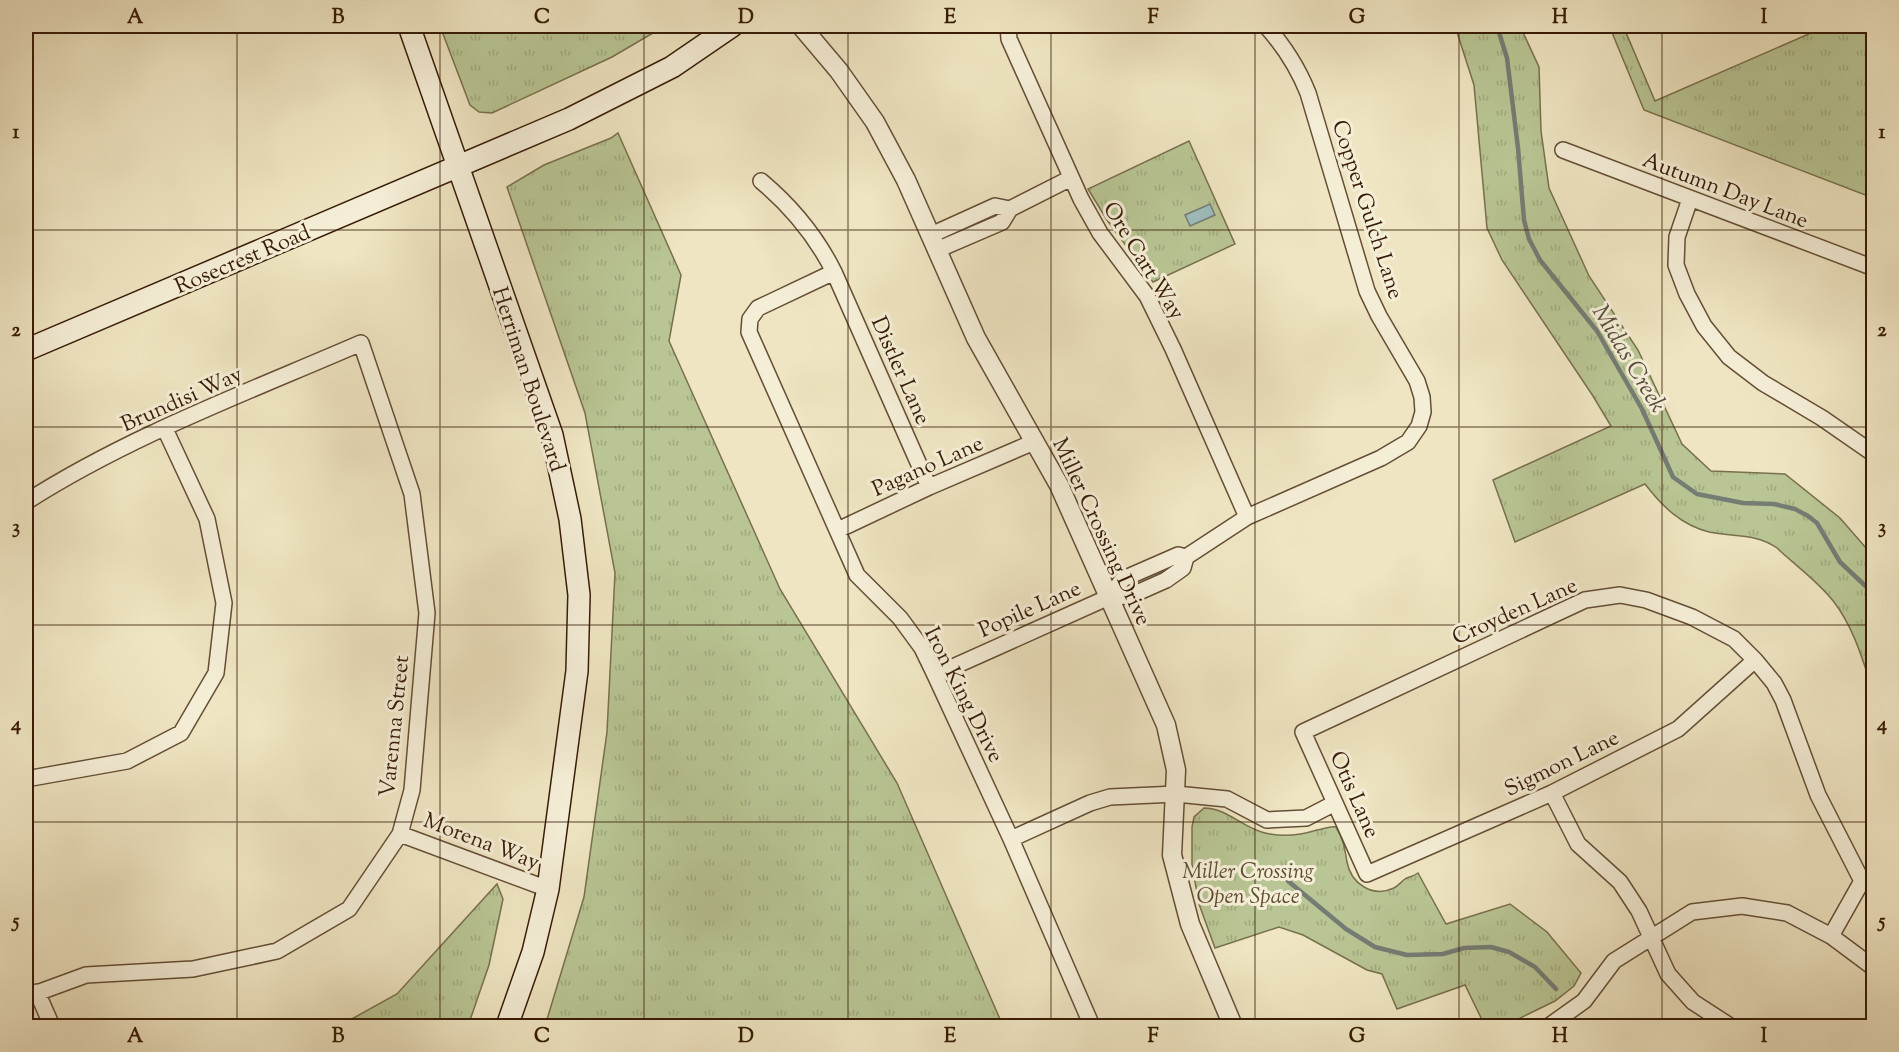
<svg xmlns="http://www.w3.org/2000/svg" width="1899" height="1052" font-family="'Sorts Mill Goudy',serif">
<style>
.grass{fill:url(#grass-tufts);stroke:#78704d;stroke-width:1.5}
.water{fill:url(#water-ripples);stroke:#757c74;stroke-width:1.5}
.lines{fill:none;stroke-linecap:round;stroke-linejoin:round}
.stream{stroke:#757c74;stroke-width:4.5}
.minor-casing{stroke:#654e35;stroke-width:18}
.tertiary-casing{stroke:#654e35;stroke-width:21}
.secondary-casing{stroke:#371b06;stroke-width:24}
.minor{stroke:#f5eed7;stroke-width:15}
.tertiary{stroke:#f5eed7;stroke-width:18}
.secondary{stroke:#f5eed7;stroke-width:21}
.grid{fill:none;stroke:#371b06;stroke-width:1.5;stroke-opacity:0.55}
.labels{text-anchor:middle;stroke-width:6;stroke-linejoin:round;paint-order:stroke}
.street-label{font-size:22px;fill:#371b06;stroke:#f5eed7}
.park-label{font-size:22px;font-style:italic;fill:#5e4e31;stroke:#f5eed7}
.water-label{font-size:24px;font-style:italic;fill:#564c3d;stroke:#f5eed7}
.neatline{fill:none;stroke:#371b06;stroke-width:2}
.grid-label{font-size:20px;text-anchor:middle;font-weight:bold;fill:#371b06}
</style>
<defs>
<pattern id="grass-tufts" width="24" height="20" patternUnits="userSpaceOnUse" patternTransform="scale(1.5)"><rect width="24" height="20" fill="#b9c594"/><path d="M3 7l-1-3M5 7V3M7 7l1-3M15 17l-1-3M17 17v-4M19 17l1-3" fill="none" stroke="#a0a97e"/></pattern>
<pattern id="water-ripples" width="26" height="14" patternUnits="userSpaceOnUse" patternTransform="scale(1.5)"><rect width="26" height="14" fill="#9ebdbd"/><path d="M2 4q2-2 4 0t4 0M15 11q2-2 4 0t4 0" fill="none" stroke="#89a2a1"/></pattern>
</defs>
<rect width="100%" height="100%" fill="#efe5c2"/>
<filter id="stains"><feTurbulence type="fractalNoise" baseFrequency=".00333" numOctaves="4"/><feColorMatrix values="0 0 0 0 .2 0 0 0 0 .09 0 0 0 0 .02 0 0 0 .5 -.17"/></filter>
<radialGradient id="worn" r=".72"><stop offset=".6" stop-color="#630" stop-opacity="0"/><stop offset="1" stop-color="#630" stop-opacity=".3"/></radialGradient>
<!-- grass -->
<path class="grass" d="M440,26H665L612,57L492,113L479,112L470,105Z
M1455,26H1520L1539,67L1541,131L1549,188L1589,276L1638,350L1682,444L1711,471L1785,474L1840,518L1873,556V691C1863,661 1854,628 1834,602C1819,582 1796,566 1777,548C1756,533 1733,537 1709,532C1681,525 1662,506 1645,484L1515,542L1493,480L1611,426L1593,396L1502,260L1487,228L1474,85Z
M1827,26H1873V198L1644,110L1613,35L1616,27L1624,28L1655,101Z
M618,133L681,275L669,341L780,589L897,783L1003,1026H545L584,897L607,732L615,573L585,413L507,187L544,165L611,138Z
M1189,141L1235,244L1153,282L1107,220L1088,189Z
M1204,808C1227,808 1243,828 1265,833C1282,837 1301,835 1317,830C1324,829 1329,826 1336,827C1343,838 1345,849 1347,862C1351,884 1373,898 1394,888C1398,886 1401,882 1405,879C1409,877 1414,876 1418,873L1446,924L1510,904L1547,932L1581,973L1574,986L1555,1001L1504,1026H1485L1465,985L1397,1009L1382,974L1367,970L1303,935L1279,927L1215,948L1199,904L1192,865V827L1194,817Z
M497,884L503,899L489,965L468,1026H339L397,994Z"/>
<!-- water -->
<path class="water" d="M1210,204L1215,215L1190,226L1185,215Z"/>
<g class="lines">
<!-- stream -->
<path class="stream" d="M1497,26L1507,58L1518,148L1524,220L1529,239L1540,260L1597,331L1642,409L1673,477L1697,494L1743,503L1774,504L1795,509L1808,516L1817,523L1840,562L1874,594
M1288,881L1346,929L1375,947L1407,955L1443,954L1464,948L1491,947L1509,952L1535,967L1556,989"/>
<!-- minor casing -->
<g class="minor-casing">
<path id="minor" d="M1008,26L1009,39L1081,199L1100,233L1147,296L1173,349L1247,517
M1563,150L1874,268
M761,181C792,207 816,236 834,272L929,487
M1690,199L1677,237L1676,265L1687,294L1704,326L1729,357L1763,383L1822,418L1874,454
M931,235L995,206L1010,209
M937,250L1002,222L1010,209L1071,178
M834,272L758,308L750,319L749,332L857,575L900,618L922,648L935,675L1011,839L1092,1026
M26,502C129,436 248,392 361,343L412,494L427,613L412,790L400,834L349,909L277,951L193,969L86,975L26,997
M838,530L929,487L1034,442
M1109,597L1123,579L1178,555L1186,557
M1755,660L1678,729L1552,793L1367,874L1303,732L1585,600L1620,595L1646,600L1692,617L1734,639L1755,660L1774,683L1783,700L1818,795L1862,881L1831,936
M935,675L1109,597L1130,596L1166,580L1183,568L1186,557L1247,517L1381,458L1408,442L1419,426L1423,412L1422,397L1417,381L1379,316L1367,291L1308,93C1298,68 1284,46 1266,26
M26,779L127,761L181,733L216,673L224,603L207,519L165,429
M1552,793L1578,844L1620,882L1639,911L1668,974L1693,1002L1730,1026
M400,834L548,889
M1011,839L1090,803L1110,797L1176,794L1227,799L1267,820L1306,818L1335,803
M37,992L52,1026
M1549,1026L1584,1001L1614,961L1692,912L1742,906L1787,913L1831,936L1874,968"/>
</g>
<!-- tertiary casing -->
<g class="tertiary-casing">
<path id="tertiary" d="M801,26L839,71L875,122L906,180L976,338L1059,485L1166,725L1176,770L1172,855L1190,924L1233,1026"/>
</g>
<!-- secondary casing -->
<g class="secondary-casing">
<path id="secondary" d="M409,26L552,435L570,519L579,595L577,671L548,889L533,952L507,1026
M26,350L569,119L672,67L732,26"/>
</g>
<!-- minor -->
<use href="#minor" class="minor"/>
<!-- tertiary -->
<use href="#tertiary" class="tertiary"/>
<!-- secondary -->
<use href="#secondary" class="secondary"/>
</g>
<!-- grid -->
<path class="grid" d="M237,26V1026M440,26V1026M644,26V1026M848,26V1026M1051,26V1026M1255,26V1026M1459,26V1026M1662,26V1026M26,230H1874M26,427H1874M26,625H1874M26,822H1874"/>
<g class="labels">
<!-- street labels -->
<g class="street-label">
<text transform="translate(1726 189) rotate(21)" y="8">Autumn Day Lane</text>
<text transform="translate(1369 209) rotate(72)" y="8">Copper Gulch Lane</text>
<text transform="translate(242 258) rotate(-23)" y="8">Rosecrest Road</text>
<text transform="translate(1145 260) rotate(58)" y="8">Ore Cart Way</text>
<text transform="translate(902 370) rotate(66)" y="8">Distler Lane</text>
<text transform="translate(530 379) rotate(72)" y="8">Herriman Boulevard</text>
<text transform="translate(181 398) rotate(-24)" y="8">Brundisi Way</text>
<text transform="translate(927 465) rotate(-24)" y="8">Pagano Lane</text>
<text transform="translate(1103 531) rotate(65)" y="8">Miller Crossing Drive</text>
<text transform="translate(1029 608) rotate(-24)" y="8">Popile Lane</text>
<text transform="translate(1514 610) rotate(-24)" y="8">Croyden Lane</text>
<text transform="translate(965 694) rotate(63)" y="8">Iron King Drive</text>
<text transform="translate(393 726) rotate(-84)" y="8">Varenna Street</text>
<text transform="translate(1561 762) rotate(-26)" y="8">Sigmon Lane</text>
<text transform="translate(1356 794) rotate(66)" y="8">Otis Lane</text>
<text transform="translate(482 840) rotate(21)" y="8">Morena Way</text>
</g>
<!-- park labels -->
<g class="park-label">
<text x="1248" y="878">Miller Crossing<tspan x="1248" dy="25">Open Space</tspan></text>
</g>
<!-- water labels -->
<g class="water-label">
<text transform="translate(1630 358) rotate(59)" y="8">Midas Creek</text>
</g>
</g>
<!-- margin -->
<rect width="1899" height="1052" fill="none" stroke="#efe5c2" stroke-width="66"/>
<rect x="33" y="33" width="1833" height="986" class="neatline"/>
<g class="grid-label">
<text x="135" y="23">A</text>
<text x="338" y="23">B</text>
<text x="542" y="23">C</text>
<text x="746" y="23">D</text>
<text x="950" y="23">E</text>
<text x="1153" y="23">F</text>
<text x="1357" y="23">G</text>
<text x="1560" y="23">H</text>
<text x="1764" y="23">I</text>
<text x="16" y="138">1</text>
<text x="1882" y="138">1</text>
<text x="16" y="336">2</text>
<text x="1882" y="336">2</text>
<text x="16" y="533">3</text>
<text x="1882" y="533">3</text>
<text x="16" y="730">4</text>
<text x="1882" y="730">4</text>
<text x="16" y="927">5</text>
<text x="1882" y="927">5</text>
<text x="135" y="1042">A</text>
<text x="338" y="1042">B</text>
<text x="542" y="1042">C</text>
<text x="746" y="1042">D</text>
<text x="950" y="1042">E</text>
<text x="1153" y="1042">F</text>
<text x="1357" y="1042">G</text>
<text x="1560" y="1042">H</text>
<text x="1764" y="1042">I</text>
</g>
<rect width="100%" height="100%" filter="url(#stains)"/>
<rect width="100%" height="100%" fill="url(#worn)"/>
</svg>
